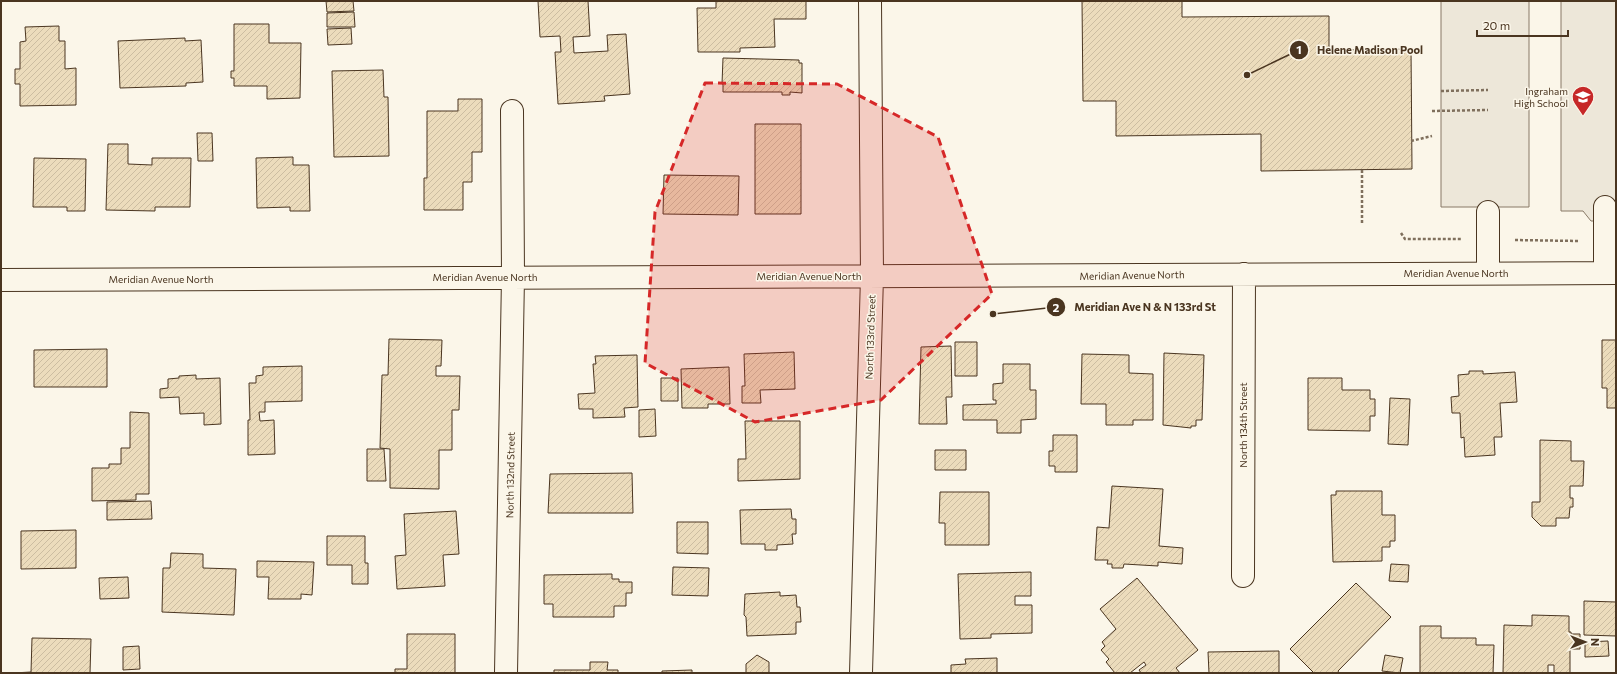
<svg xmlns="http://www.w3.org/2000/svg" width="1617" height="674" font-family="Commissioner,sans-serif">
<style>
.parking{fill:#ede7d9;stroke:#887966}
.building{fill:url(#building-hatch);stroke:#4a3520}
.lines{fill:none;stroke-linecap:round;stroke-linejoin:round}
.minor-casing{stroke:#4a3520;stroke-width:24}
.path{stroke:#7f6f5c;stroke-width:2.5;stroke-dasharray:3 2;stroke-linecap:butt}
.minor{stroke:#fbf6e9;stroke-width:22}
.marked{fill:#d62828;fill-opacity:0.2;stroke:#d62828;stroke-width:3;stroke-dasharray:8 5;stroke-linejoin:round}
.labels{text-anchor:middle;stroke-width:3;stroke-linejoin:round;paint-order:stroke}
.poi-label{font-size:10px;fill:#4a3520;stroke:#fbf6e9;text-anchor:end}
.street-label{font-size:10px;fill:#4a3520;stroke:#fbf6e9}
.leader{fill:none;stroke:#4a3520;stroke-width:1.5}
.callout-dot{fill:#4a3520;stroke:#fbf6e9;stroke-width:1.5}
.mark-label{font-size:12px;text-anchor:middle;font-weight:bold;fill:#fff}
.callout-label{font-size:11px;text-anchor:middle;font-weight:bold;fill:#4a3520;stroke:#fbf6e9;stroke-width:3;stroke-linejoin:round;paint-order:stroke}
</style>
<defs>
<pattern id="building-hatch" width="6" height="6" patternUnits="userSpaceOnUse"><rect width="6" height="6" fill="#ecdcbc"/><path d="M-1 1l2-2M0 6l6-6M5 7l2-2" fill="none" stroke="#ccbda1"/></pattern>
</defs>
<rect width="100%" height="100%" fill="#fbf6e9"/>
<!-- parking -->
<path class="parking" d="M1441,1H1529V207H1441Z
M1561,1H1616V221H1591L1583,211H1561Z"/>
<!-- building -->
<path class="building" d="M326,1H353L354,11L327,12Z
M538,1H588L590,36L573,37L574,53L608,51L607,35L626,34L630,94L604,96L605,101L558,104L555,52H561L560,36L540,37Z
M716,1H806V19H774L775,47L740,48V52H698L697,8H716Z
M1082,1H1182V17L1329,16V50L1411,49L1412,169L1261,171V134L1116,136V101H1083Z
M354,12L355,27H327V13Z
M234,24H269V43H301L300,98L267,99V86H234V78H231V71H234Z
M59,26V41H65V69L76,68V105L20,106V84H15V69H20V42L26,41L25,27Z
M351,28L352,44L328,45L327,29Z
M185,38V41L201,40L203,82L186,83V86L120,88L118,41Z
M723,58L799,60V63H802V93L790,92V95H782V92H723V84H722Z
M383,70L384,97H388L389,156L334,157L332,71Z
M458,99H482V152H472V182H463V210H424V178H427V111H458Z
M755,124H801V214H755Z
M197,133H212L213,161H198Z
M108,144H128V164L152,165V158H191L190,207H155V211L106,210Z
M293,157V165H309L310,211H290V207L257,208L256,158Z
M34,158L86,159L85,211H67V207H33Z
M664,175L739,176L738,215L663,214Z
M389,339L442,340L441,366H436V376H460L459,410H452V450H439V489L390,488V449L380,448L382,375H388Z
M1602,340H1616V408H1607V388H1602Z
M955,342H977V376H955Z
M951,346L952,397H946L947,424H919L921,347Z
M107,349V387H34V350Z
M794,352L795,389L760,390L761,403H742V386H745L744,354Z
M1164,353L1204,355L1202,420H1196V426H1191V428L1163,425Z
M1082,354L1129,355V373L1153,374V420H1133V425H1106V404H1081Z
M637,355L638,407L624,408L625,417L593,418V409H579L578,394L595,393L593,364H596L595,356Z
M1003,364H1030V390H1036V419L1021,420V433H997V420H963V405L996,404V400H993V384L1003,383Z
M302,366V401L265,402V412H259L260,421L274,420L275,454L248,455V420H250L249,383H256V376L263,375V367Z
M729,367L730,404H708V408H682L681,369Z
M1469,371H1483V374L1515,372L1517,402L1500,403L1502,437H1494L1495,455L1465,457L1464,437L1461,438L1460,413H1452L1451,397L1459,396L1458,375L1469,374Z
M196,375V379L220,378L221,424L204,425V413L180,414L179,397L160,398V389L168,388V379L179,378V376Z
M661,378H678V401H661Z
M1308,378H1342V390H1370V399H1375V416H1370V431L1308,430Z
M1390,398L1410,399L1408,445L1388,444Z
M655,409L656,436L639,437V410Z
M130,412L149,413V494H136V500L92,501V468H109V464H121V448H130Z
M745,421H800V479L738,481V459H746Z
M1053,435H1077V472H1055V466H1049V451H1053Z
M1540,440L1571,441V461H1584L1583,486H1570V498H1573V507H1570L1569,518H1556V526H1541L1532,517V502H1540Z
M367,449H384L386,481H367Z
M935,450H966V470H935Z
M632,473L633,513H548L550,474Z
M1112,486L1163,489L1159,546L1183,548L1182,564L1158,562V566L1124,564L1123,568H1112V564H1107L1108,560H1095L1097,527L1109,528Z
M1336,491H1382V515H1395V541H1390V547H1382V561L1333,562L1331,495H1336Z
M940,492H989V545H945V523H939Z
M151,501L152,519L107,520V502Z
M791,509L792,519H796V534H792L793,544L777,545V550H765V544H741L740,510Z
M456,511L459,554L443,555L445,586L397,589L395,556L406,555L404,514Z
M677,522H708V554L677,553Z
M76,530V568L21,569V531Z
M327,536H365V563H368V584H352V565H327Z
M171,553L203,554V568L236,569L234,615L162,612L163,568H170Z
M257,561L314,562L312,595L301,594V599H268L269,577H257Z
M1391,564L1409,565L1408,582L1389,581Z
M673,567L709,568L708,596L672,595Z
M1031,572V596H1015V605H1032V633L991,634V638L960,639L958,574Z
M612,574V579H619V582H632V593H626V606H614V617H553V604H544V575Z
M128,577L129,598L100,599L99,578Z
M1137,578L1198,650L1176,668L1180,673H1141L1139,670L1146,665L1144,662L1130,673H1115L1106,662L1109,659L1101,650L1105,646L1102,642L1116,629L1100,609Z
M1356,583L1391,617L1338,671L1339,673H1314L1290,649Z
M780,592V596L796,595L797,607H800L801,622H796V634L747,636L746,617L744,615L745,594Z
M1584,601L1616,602V636L1584,635Z
M1532,615L1569,616V632H1571V634H1580V649H1570V673H1554V665H1548V673H1503L1504,625L1532,626Z
M1420,626H1441V638H1476V645H1494L1493,673H1420Z
M407,634H455V673H395V669H407Z
M32,638L91,639L90,673H13L31,672Z
M1608,641L1609,656L1585,657V642Z
M139,646L140,669L123,670V647Z
M1279,651V673H1209L1208,652Z
M757,655L769,662V673H746V664Z
M1385,655L1403,658L1400,673L1382,671Z
M997,658V673H951V665L966,664L965,659Z
M590,662H608L607,670H618V673H554V670H590Z
M692,670V673H662V671Z"/>
<g class="lines">
<!-- minor casing -->
<g class="minor-casing">
<path id="minor" d="M1605,207V273
M1488,212V273
M1,280L1616,273
M1243,576L1244,274
M506,673L513,277L512,111
M861,673L872,276L870,1"/>
</g>
<!-- path -->
<path class="path" d="M1441,91L1488,90
M1432,111L1488,110
M1411,141L1432,136
M1362,170V224
M1401,233L1405,239H1462
M1515,240L1578,241"/>
<!-- minor -->
<use href="#minor" class="minor"/>
</g>
<!-- marked area -->
<path class="marked" d="M705,83L837,84L938,137L992,294L881,400L755,422L645,363L655,212Z"/>
<!-- icons -->
<defs>
<g id="school-pin" transform="scale(1.15)"><path d="M0 17L-7.5 6A9.5 9.5 0 1 1 7.5 6Z" fill="#c62828" stroke="#fbf6e9"/><path d="M0-5L7-2L0 1L-7-2ZM-4 1L0 2.5L4 1V4Q0 6-4 4Z" fill="#fff"/></g>
</defs>
<g fill-rule="evenodd">
<use href="#school-pin" x="1583" y="97"/>
</g>
<g class="labels">
<!-- poi labels -->
<g class="poi-label">
<text x="1568" y="95">Ingraham<tspan x="1568" dy="12">High School</tspan></text>
</g>
<!-- street labels -->
<g class="street-label">
<text x="1456" y="277">Meridian Avenue North</text>
<text transform="translate(1132 275) rotate(-1)" y="4">Meridian Avenue North</text>
<text x="809" y="280">Meridian Avenue North</text>
<text x="485" y="281">Meridian Avenue North</text>
<text x="161" y="283">Meridian Avenue North</text>
<text transform="translate(870 337) rotate(-88)" y="4">North 133rd Street</text>
<text transform="translate(1243 425) rotate(-90)" y="4">North 134th Street</text>
<text transform="translate(510 475) rotate(-89)" y="4">North 132nd Street</text>
</g>
</g>
<!-- callouts -->
<path class="leader" d="M1247 75L1299 50M993 314L1056 307"/>
<g class="callout-dot">
<circle cx="1247" cy="75" r="4"/>
<circle cx="993" cy="314" r="4"/>
<circle cx="1299" cy="50" r="10"/>
<circle cx="1056" cy="307" r="10"/>
</g>
<g class="mark-label">
<text x="1299" y="54">1</text>
<text x="1056" y="312">2</text>
</g>
<g class="callout-label">
<text x="1370" y="54">Helene Madison Pool</text>
<text x="1145" y="311">Meridian Ave N &amp; N 133rd St</text>
</g>
<!-- border -->
<rect width="1617" height="674" fill="none" stroke="#4a3520" stroke-width="4"/>
<!-- north arrow -->
<g transform="translate(1585 642) rotate(90)" stroke="#fbf6e9" stroke-width="3" paint-order="stroke">
<path d="M0-3L7 15L0 10L-7 15Z" fill="#4a3520"/>
<text y="-6" font-size="11" font-weight="bold" text-anchor="middle" fill="#4a3520">N</text>
</g>
<!-- scale -->
<path d="M1477 30v6h91v-6" fill="none" stroke="#4a3520" stroke-width="2"/>
<text x="1483" y="30" font-size="12" fill="#4a3520" stroke="#fbf6e9" stroke-width="3" paint-order="stroke">20 m</text>
</svg>
